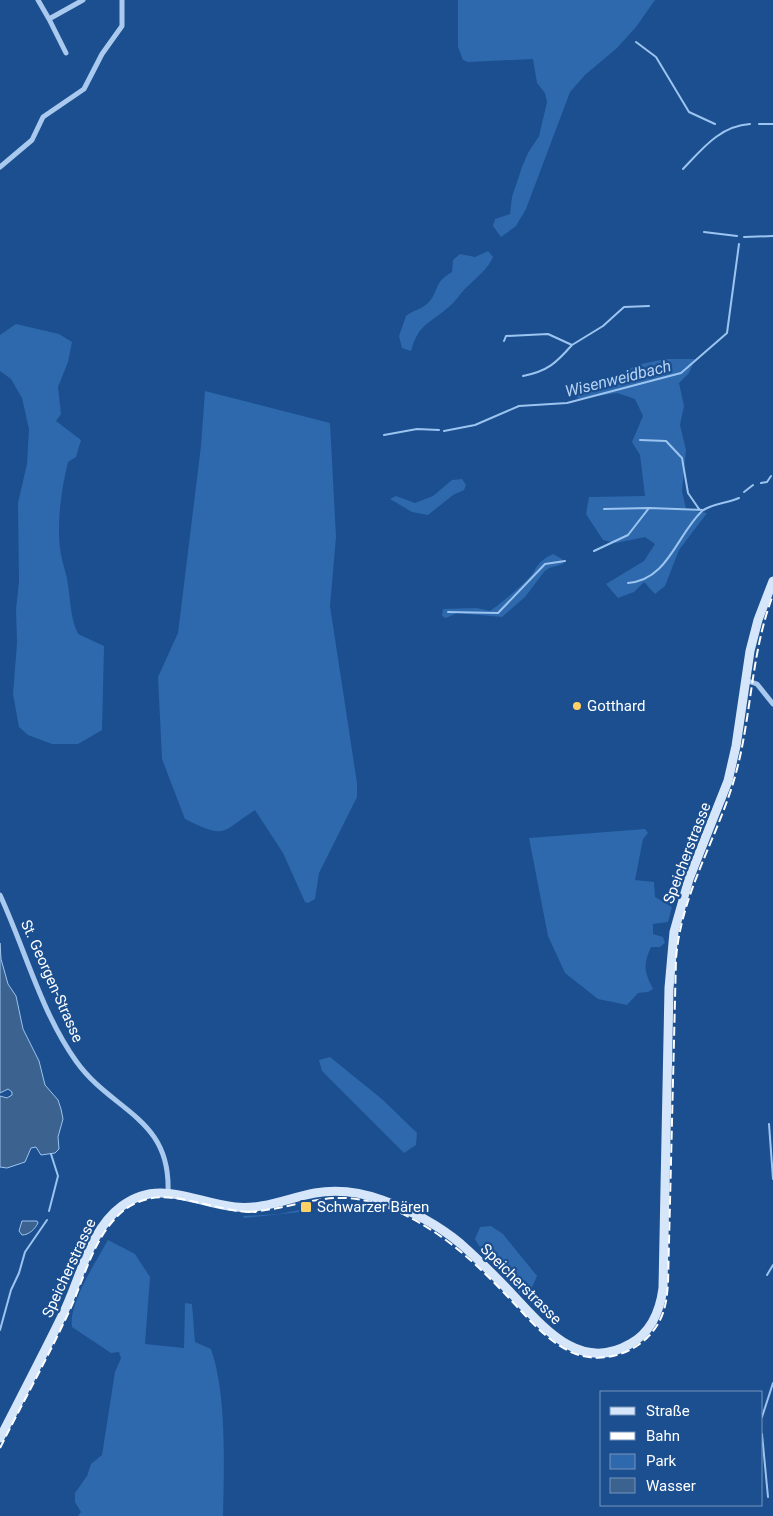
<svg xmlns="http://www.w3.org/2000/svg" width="773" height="1516" font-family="Roboto,sans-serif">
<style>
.green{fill:#2e69ad}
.water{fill:#3c6290;stroke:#9cc4f0}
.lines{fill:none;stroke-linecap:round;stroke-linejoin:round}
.stream{stroke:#9cc4f0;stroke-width:2}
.street{stroke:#a9c9ee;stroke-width:5}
.secondary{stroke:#d6e6fa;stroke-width:9}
.rail{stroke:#fff;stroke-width:2;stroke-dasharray:9 4;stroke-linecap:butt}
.poi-dot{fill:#ffd166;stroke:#1b4f8f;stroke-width:2}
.labels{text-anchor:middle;stroke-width:4.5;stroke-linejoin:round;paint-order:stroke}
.poi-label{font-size:15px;fill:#fff;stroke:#1b4f8f;text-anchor:start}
.street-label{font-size:15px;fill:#fff;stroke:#1b4f8f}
.water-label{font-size:16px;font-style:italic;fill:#b5d3f5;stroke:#1b4f8f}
</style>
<rect width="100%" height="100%" fill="#1b4f8f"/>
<!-- green -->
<path class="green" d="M458,0H655L636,27L617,48L585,75L570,92L526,209L516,226L501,237L493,226L495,219L510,214L512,197L522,167L528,153L539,136L547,102L545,93L537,83L533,59L468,62L463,60L458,47Z
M488,251L493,257C488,269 477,277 468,286C462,291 458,298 453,303C433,323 419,321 411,351L402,348L399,336L406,316C413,310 423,309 429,302C440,289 433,283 452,272L453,260L460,254L475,257Z
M16,324L59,334L72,342L68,362L58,387L61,414L56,421L81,440L76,457L68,462C61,491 56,525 61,555C63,565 67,575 68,585C71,604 70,616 78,634L104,646L102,730L78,744H52L28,735L19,727L13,694L17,643L16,609L19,582L18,503L27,464L29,429L22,398L11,379L0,371V335Z
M665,359H695L689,373L679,383L684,406L680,425L686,450L682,491L686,509L707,513L679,550L665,586L655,594L644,582L634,592L618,598L606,584L644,561L655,544L645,537L616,543L603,540L586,514L589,497L645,496L640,455L632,442L643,416L635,399L617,393L578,399L575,391L614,379L636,365Z
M205,391L330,423L336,537L330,606L357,783V797L319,873L315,899L308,903L305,902L283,853L255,810C221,832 227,840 185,819L162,759L158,677L178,633L201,446Z
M462,479L466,485L464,490L453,495L428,515L412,512L390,499L396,496L415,503L433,496L452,480Z
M553,554L562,559L563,564L549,568L544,572L525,597L502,617L457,613L446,618L442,616L443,609L477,608L490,611C503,602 514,592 526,581C538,570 534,563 553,554Z
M645,829L648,833L643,839L635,880L654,882L655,897L672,907L668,922L653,924V934L663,937L665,943L660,947H651C643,965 644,971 653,989L648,992L638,993L627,1005L598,999L565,973L548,936L529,838Z
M330,1057L383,1100L417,1133L416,1145L404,1153L322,1071L319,1060Z
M299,1210L300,1212L244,1218L243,1216L279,1214Z
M491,1226L503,1234L537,1276L530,1292L520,1293L483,1252L475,1239L480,1227Z
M108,1240L135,1254L150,1277L145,1344L184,1348L185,1303L192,1304L195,1342L211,1349C227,1395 224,1467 223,1516H78L81,1512L75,1502V1493L87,1476L91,1464L102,1455L115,1372L121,1358L119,1352L111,1353L72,1327C68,1304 97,1260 108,1240Z"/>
<!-- water -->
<path class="water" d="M0,943L1,959L8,984L16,996L23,1029L39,1061L45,1085L58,1100L61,1109L63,1119L58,1137L59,1149L55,1153L41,1155L36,1147L31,1148L25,1162L7,1168L0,1167V1096L7,1098L12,1095V1092L8,1089L0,1093Z
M22,1221H37L38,1223C35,1229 29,1235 22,1235L19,1231Z"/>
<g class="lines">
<!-- stream -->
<path class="stream" d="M636,42L656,57L689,112L715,124
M759,124H773
M683,169C703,148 720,126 750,124
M704,232L737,236
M744,237L773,236
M504,341L506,336L548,334L572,345L603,326L624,307L649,306
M523,376C548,371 556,363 572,345
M444,431L475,425L519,406L567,403L681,373L727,333L739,244
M384,435L417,429L439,430
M640,440L666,441L682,458L688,493L699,509
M761,483L767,482L771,476
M744,492L753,485
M604,509L649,508
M594,551L628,535L649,508L704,510
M628,583C668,580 676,536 702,511C711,504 728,503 739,498
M448,612L498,613L545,564L565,561
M769,1124L773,1179
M49,1211L58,1176L51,1154
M767,1275L773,1265
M0,1330L11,1290L19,1273L25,1252L47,1220
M762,1417L773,1383
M762,1434L768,1497"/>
<!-- street -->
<path class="street" d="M38,0L49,19
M66,53L49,19L83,0
M0,167L32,140L43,117L84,89L102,54L122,26V0
M745,680L757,684L773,704
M0,895C25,949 41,1012 76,1061C112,1112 171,1117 168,1192"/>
<!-- secondary -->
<path class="secondary" d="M0,1438C21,1397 42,1357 62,1316C80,1281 88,1231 122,1206C159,1178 195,1203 235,1207C263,1210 288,1198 315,1193C338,1189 360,1192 382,1200C410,1210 437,1224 461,1244C479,1260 496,1277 513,1295C544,1328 580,1373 630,1344C652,1332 660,1311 663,1288L669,988L674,932L689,879L728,781L736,746L750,651L758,620L773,581"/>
<!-- rail -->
<path class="rail" d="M248,1212C303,1208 332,1185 389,1208C437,1227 473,1260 508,1297C526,1316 544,1338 567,1350C600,1368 644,1353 660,1320C666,1308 667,1296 668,1283L676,959C681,894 716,841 734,780C752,719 750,655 773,595
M0,1448C22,1404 46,1361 67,1316C82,1286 90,1247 113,1221C122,1210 134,1202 148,1199C179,1191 220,1213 256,1212"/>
</g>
<!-- markers -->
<g class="poi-dot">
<circle cx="577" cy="706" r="5"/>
<rect x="300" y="1201" width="12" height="12" rx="2.5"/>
</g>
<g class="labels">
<!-- poi labels -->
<g class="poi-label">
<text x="587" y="711">Gotthard</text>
<text x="317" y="1212">Schwarzer Bären</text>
</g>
<!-- street labels -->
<g class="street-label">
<text transform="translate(687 853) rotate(-69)" y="5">Speicherstrasse</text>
<text transform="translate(52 981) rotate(66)" y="5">St. Georgen-Strasse</text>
<text transform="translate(69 1268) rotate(-65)" y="5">Speicherstrasse</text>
<text transform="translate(521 1284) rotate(45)" y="5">Speicherstrasse</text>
</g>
<!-- water labels -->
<g class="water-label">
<text transform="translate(618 378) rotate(-14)" y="6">Wisenweidbach</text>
</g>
</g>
<!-- legend -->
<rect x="600" y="1391" width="162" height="115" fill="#1b4f8f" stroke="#7695bc"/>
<rect x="610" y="1407" width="25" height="8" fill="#d6e6fa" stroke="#7695bc"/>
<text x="646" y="1416" font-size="15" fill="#ffffff">Straße</text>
<rect x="610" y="1432" width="25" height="8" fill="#ffffff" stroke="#7695bc"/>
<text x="646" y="1441" font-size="15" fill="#ffffff">Bahn</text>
<rect x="610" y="1454" width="25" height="15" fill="#2e69ad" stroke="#7695bc"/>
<text x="646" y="1466" font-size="15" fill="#ffffff">Park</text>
<rect x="610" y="1478" width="25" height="15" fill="#3c6290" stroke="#7695bc"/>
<text x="646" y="1491" font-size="15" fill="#ffffff">Wasser</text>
</svg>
